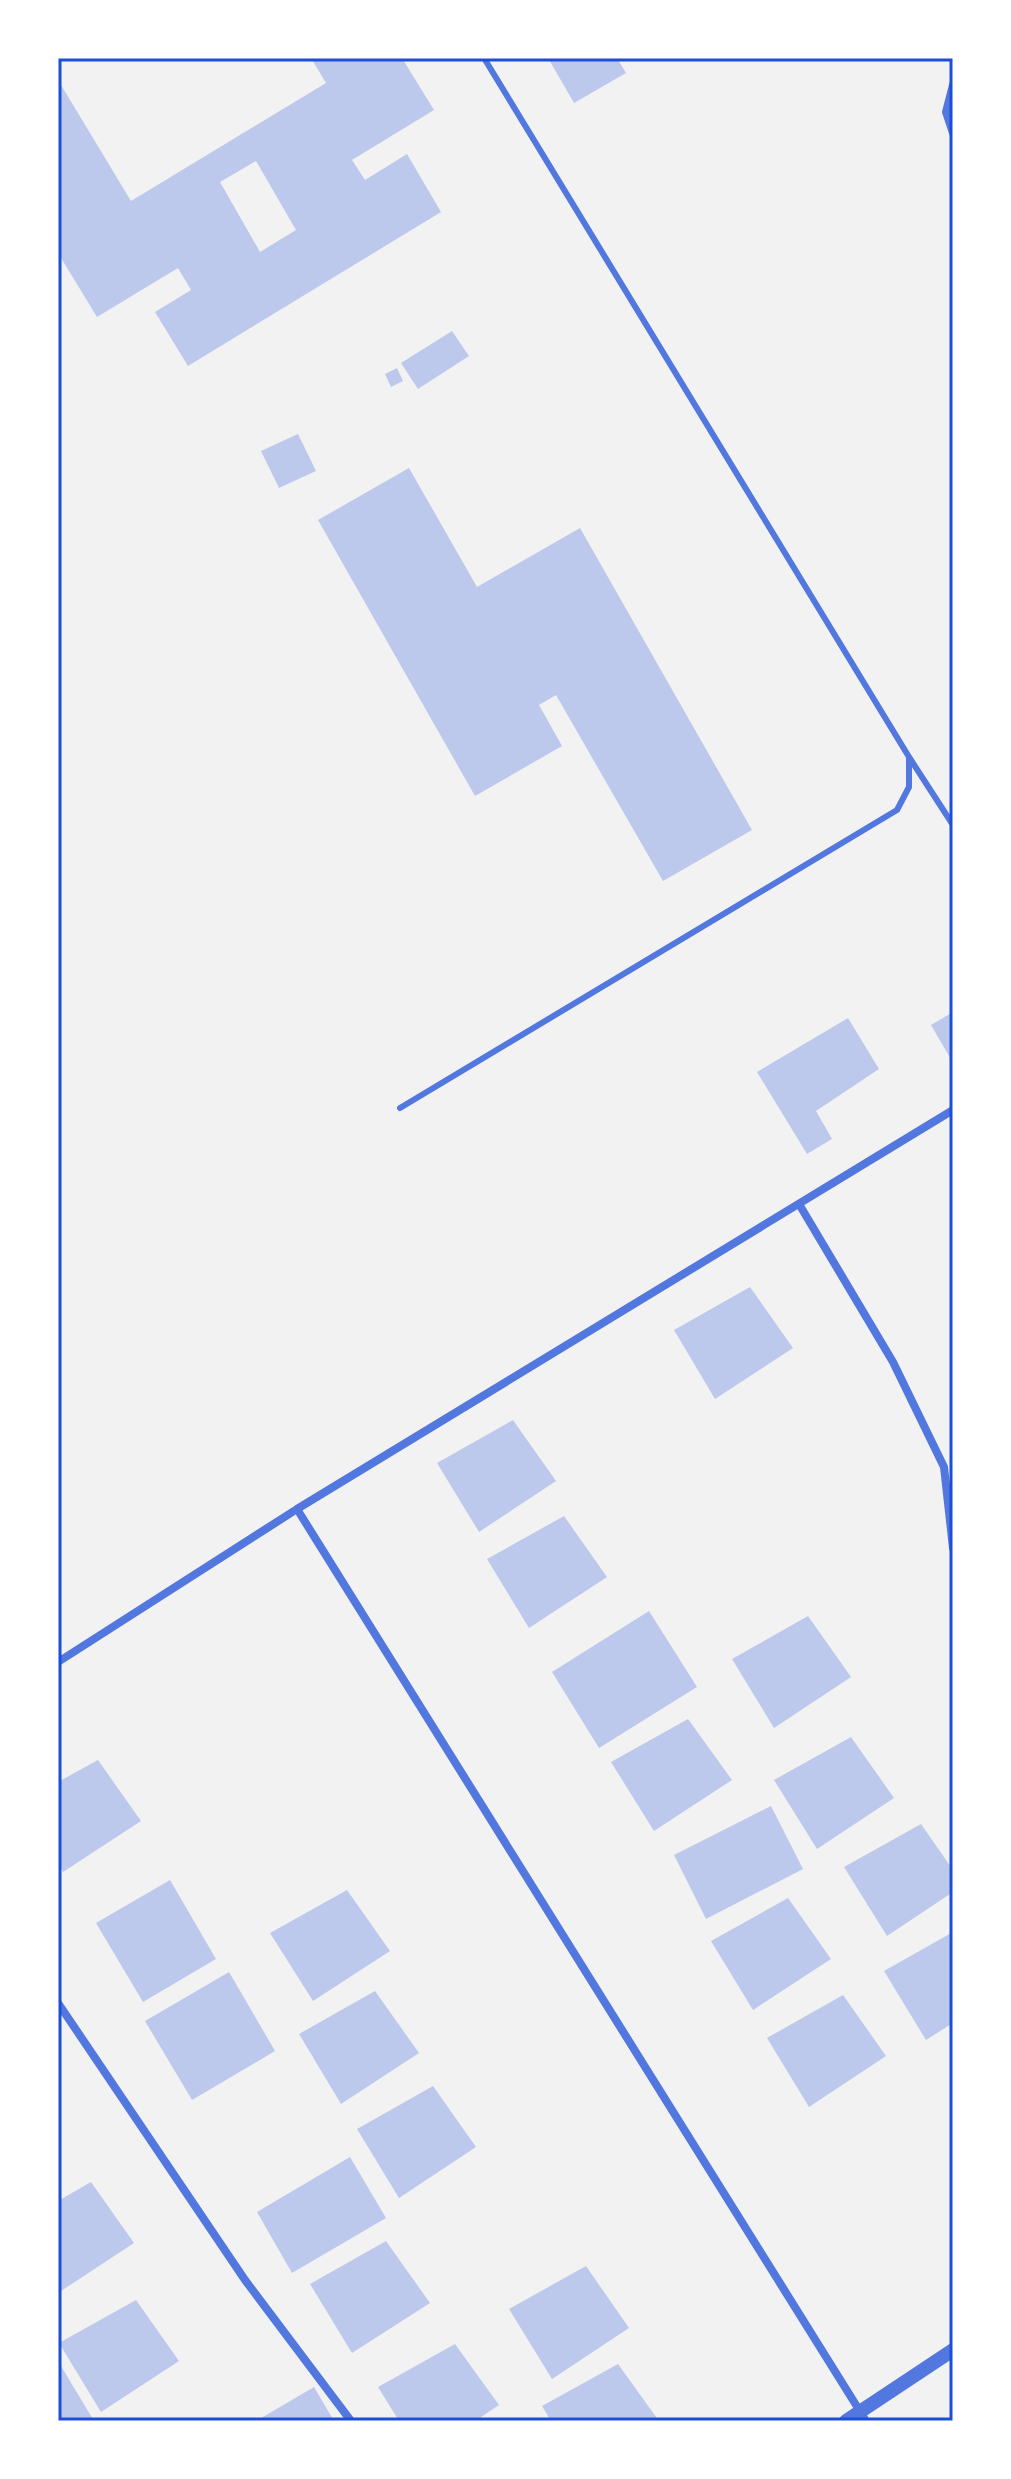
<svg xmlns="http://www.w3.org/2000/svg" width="1011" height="2479" font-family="Manrope,sans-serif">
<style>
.building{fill:#bdc9ec;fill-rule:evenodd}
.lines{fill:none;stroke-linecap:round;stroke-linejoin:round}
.service{stroke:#5277de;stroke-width:6}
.minor{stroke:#5277de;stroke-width:8}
.tertiary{stroke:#5277de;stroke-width:14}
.neatline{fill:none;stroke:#1d4ed8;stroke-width:3}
</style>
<rect width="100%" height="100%" fill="#f2f2f2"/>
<!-- building -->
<path class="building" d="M311,58H402L434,110L352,160L365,180L407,154L441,212L188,366L155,312L191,290L178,268L97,317L58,253V80L131,201L326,83ZM256,161L296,230L260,252L220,182Z
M548,58H617L626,73L574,103Z
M452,331L469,356L418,389L401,363Z
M397,368L403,381L391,387L385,374Z
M298,434L316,471L279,488L261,451Z
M409,468L477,587L580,528L752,830L663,881L556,695L539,705L562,746L475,796L318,520Z
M953,1012V1063L931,1025Z
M848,1018L879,1069L816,1111L832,1139L807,1154L757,1072Z
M750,1287L793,1348L715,1399L674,1330Z
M513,1420L556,1481L479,1532L437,1463Z
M564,1516L607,1577L529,1628L487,1559Z
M649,1611L697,1687L599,1748L552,1672Z
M808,1616L851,1677L774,1728L732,1659Z
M688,1719L732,1780L654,1831L611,1762Z
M851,1737L894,1798L817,1849L774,1780Z
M98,1760L141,1821L63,1872L58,1863V1782Z
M771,1806L803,1869L706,1919L674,1855Z
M921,1824L953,1870V1892L887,1936L844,1867Z
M170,1880L216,1959L143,2002L96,1923Z
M347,1890L390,1951L313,2001L270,1933Z
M788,1898L831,1959L753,2010L711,1941Z
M953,1932V2023L926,2040L884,1971Z
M229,1972L275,2051L192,2100L145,2021Z
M375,1991L419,2053L341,2104L299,2034Z
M843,1995L886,2056L809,2107L767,2038Z
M433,2086L476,2147L399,2198L357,2129Z
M350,2157L386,2218L292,2273L257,2212Z
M91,2182L134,2243L58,2293V2201Z
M386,2241L430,2303L352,2353L310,2284Z
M586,2266L629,2328L552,2379L509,2309Z
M136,2300L179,2361L101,2412L59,2343Z
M455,2344L499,2405L475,2421H399L378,2387Z
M58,2361L94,2421H58Z
M618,2364L659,2421H551L542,2406Z
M314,2387L334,2421H256Z"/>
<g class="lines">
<!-- service -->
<path class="service" d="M909,757L953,825
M400,1108L897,810L909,787V757L484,58"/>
<!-- minor -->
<path class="minor" d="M953,85L946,112L953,133
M799,1204L893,1362L944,1467L953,1548
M297,1509L866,2421
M58,1662L297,1509L953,1110
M58,2003L245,2280L351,2421"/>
<!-- tertiary -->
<path class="tertiary" d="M846,2421L953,2350"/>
</g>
<!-- border -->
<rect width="1011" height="2479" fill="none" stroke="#ffffff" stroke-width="120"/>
<rect x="60" y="60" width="891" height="2359" class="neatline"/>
</svg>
